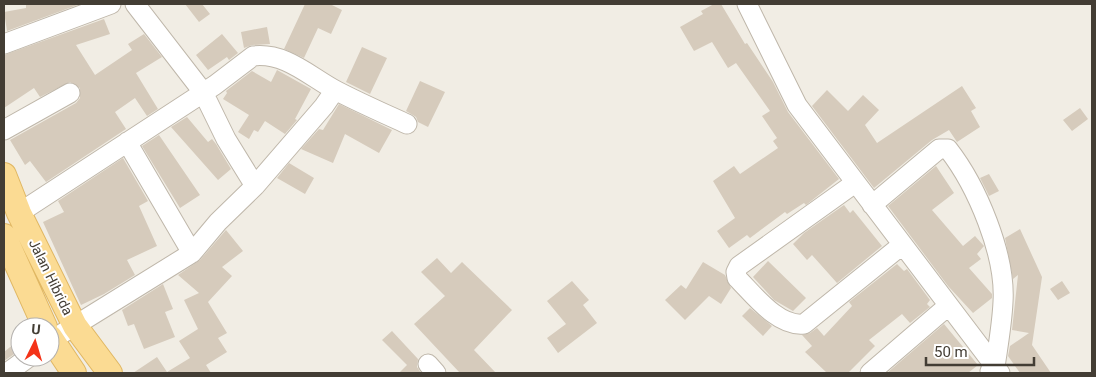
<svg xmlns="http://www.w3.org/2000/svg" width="1096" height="377" font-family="Roboto,sans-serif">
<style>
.building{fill:#d6cbbc}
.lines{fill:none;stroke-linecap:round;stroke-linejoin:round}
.minor-casing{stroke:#bfb7aa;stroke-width:21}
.major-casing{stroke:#e0b763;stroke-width:26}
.minor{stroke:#fff;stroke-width:19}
.major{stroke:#fbdb93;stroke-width:24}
.labels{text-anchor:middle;stroke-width:4;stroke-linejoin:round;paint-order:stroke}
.street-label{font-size:14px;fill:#433d34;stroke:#fff}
</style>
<rect width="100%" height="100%" fill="#f1ede4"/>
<!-- building -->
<path class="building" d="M36,4H80L7,31L4,12L26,8V5Z
M185,4H202L210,14L199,22Z
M305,4H330L342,10L331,34L318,28L304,58L284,49Z
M714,4H721L745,44L747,43L773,82L788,112L839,179L806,205L804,203L787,214L785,212L750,238L747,235L729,248L717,231L735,218L713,181L734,166L740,174L778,148L773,141L777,138L762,116L770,111L736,63L728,68L712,42L694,51L680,27L703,14L701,11Z
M104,19L110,34L76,45L95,75L132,50L128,44L144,34L162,57L136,73L158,109L147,116L135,98L115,112L126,129L46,182L30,161L25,165L10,140L76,103L80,98V88L70,82L40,97L34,88L4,108V55Z
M267,27L270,44L252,45L244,48L241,32Z
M222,34L238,53L229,60L227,57L208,70L196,55Z
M362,47L387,58L370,94L346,82Z
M277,70L311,89L295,119L297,120L285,134L265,121L258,132L254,130L249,139L238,132L249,115L223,99L227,93L226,91L252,71L271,82Z
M420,81L445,92L428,127L418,122L416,117L406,111Z
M962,86L976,108L971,111L980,127L957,142L949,130L932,140L874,188L812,106L827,90L848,111L863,95L879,110L865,125L877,143Z
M339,104L392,130L379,153L345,134L333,163L301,149L319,129L323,130Z
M1080,108L1088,119L1072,131L1063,120Z
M187,117L208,142L212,139L216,144L231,169L218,180L171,127Z
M159,135L200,195L180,208L142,146Z
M123,158L148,201L139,206L157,246L127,260L135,275L104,294L81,305L43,222L64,212L58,201Z
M289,163L314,178L305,194L277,178Z
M936,166L954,193L932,210L963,246L975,236L984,246L977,254L981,259L969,268L992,294V298L973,313L948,286L888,206Z
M989,174L999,191L989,196L980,178Z
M844,205L850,213L853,210L882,246L837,283L812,255L807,260L793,244L804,233Z
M1020,229L1042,277L1032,345L1051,373H1020L1008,356L1010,346L1029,333L1012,330L1018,275L1013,279L1005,238Z
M226,230L243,251L222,267L232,276L208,302L227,333L218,338L227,352L206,365L211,373H133L157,357L167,372L190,358L179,341L198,329L184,300L199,293L178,275L200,260Z
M437,258L451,273L462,262L512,310L474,350L496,373H460L414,324L445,296L421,272Z
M768,261L806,298L793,311L774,300L753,277Z
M703,262L725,275L731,288L721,304L709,296L685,320L665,300L681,285L686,289Z
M897,264L904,271L907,269L930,300L927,304L930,307L910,323L902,314L869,340L875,346L848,373H827L805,352L812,346L802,335L810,333L817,328L824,336L852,306L849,302Z
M572,281L589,300L583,305L597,323L558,353L547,338L566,324L547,301Z
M1062,281L1070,293L1058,300L1050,289Z
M163,284L173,309L165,312L175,337L144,349L134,324L128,326L122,310Z
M750,308L772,326L763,336L742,316Z
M944,324L978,365L968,373H887Z
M392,331L418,359L417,367L421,373H399L407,365L382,340Z
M20,339V350L4,361V352Z"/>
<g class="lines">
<!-- minor casing -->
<g class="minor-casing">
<path id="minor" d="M135,4L203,92L226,139L255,186
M747,4L797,105L1000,373
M4,44L111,4
M4,130L70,93
M127,142L192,253
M855,183L739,266L736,272L737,278C754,295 778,327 804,324L902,245
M872,205L939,149H948C977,186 1006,255 1003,302C1002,324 998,346 995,367L990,371
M19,213L215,85L253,56C286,52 310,77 337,91C360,103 383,113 407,124
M50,341L192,253L218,222L255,186L324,106L335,90
M428,364L436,373
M7,373L29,357
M870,373L948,306"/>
</g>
<!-- major casing -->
<g class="major-casing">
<path id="major" d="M4,175L19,213L75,326L110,373
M4,236L45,327
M50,337L74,373"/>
</g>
<!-- minor -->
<use href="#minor" class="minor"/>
<!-- major -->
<use href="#major" class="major"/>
</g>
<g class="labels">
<!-- street labels -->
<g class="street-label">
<text transform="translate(51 277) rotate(64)" y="5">Jalan Hibrida</text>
</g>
</g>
<!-- border -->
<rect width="1096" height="377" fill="none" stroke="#433d34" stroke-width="10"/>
<!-- north arrow -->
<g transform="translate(35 342) rotate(5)"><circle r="24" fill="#ffffff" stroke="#b4b1ae"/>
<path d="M0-4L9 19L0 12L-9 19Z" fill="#f43318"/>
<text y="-8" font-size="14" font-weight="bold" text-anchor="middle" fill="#433d34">U</text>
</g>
<!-- scale -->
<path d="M926 357v8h108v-8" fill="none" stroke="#433d34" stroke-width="2.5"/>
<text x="934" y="357" font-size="15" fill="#433d34" stroke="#ffffff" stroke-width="4" paint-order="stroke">50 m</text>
</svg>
